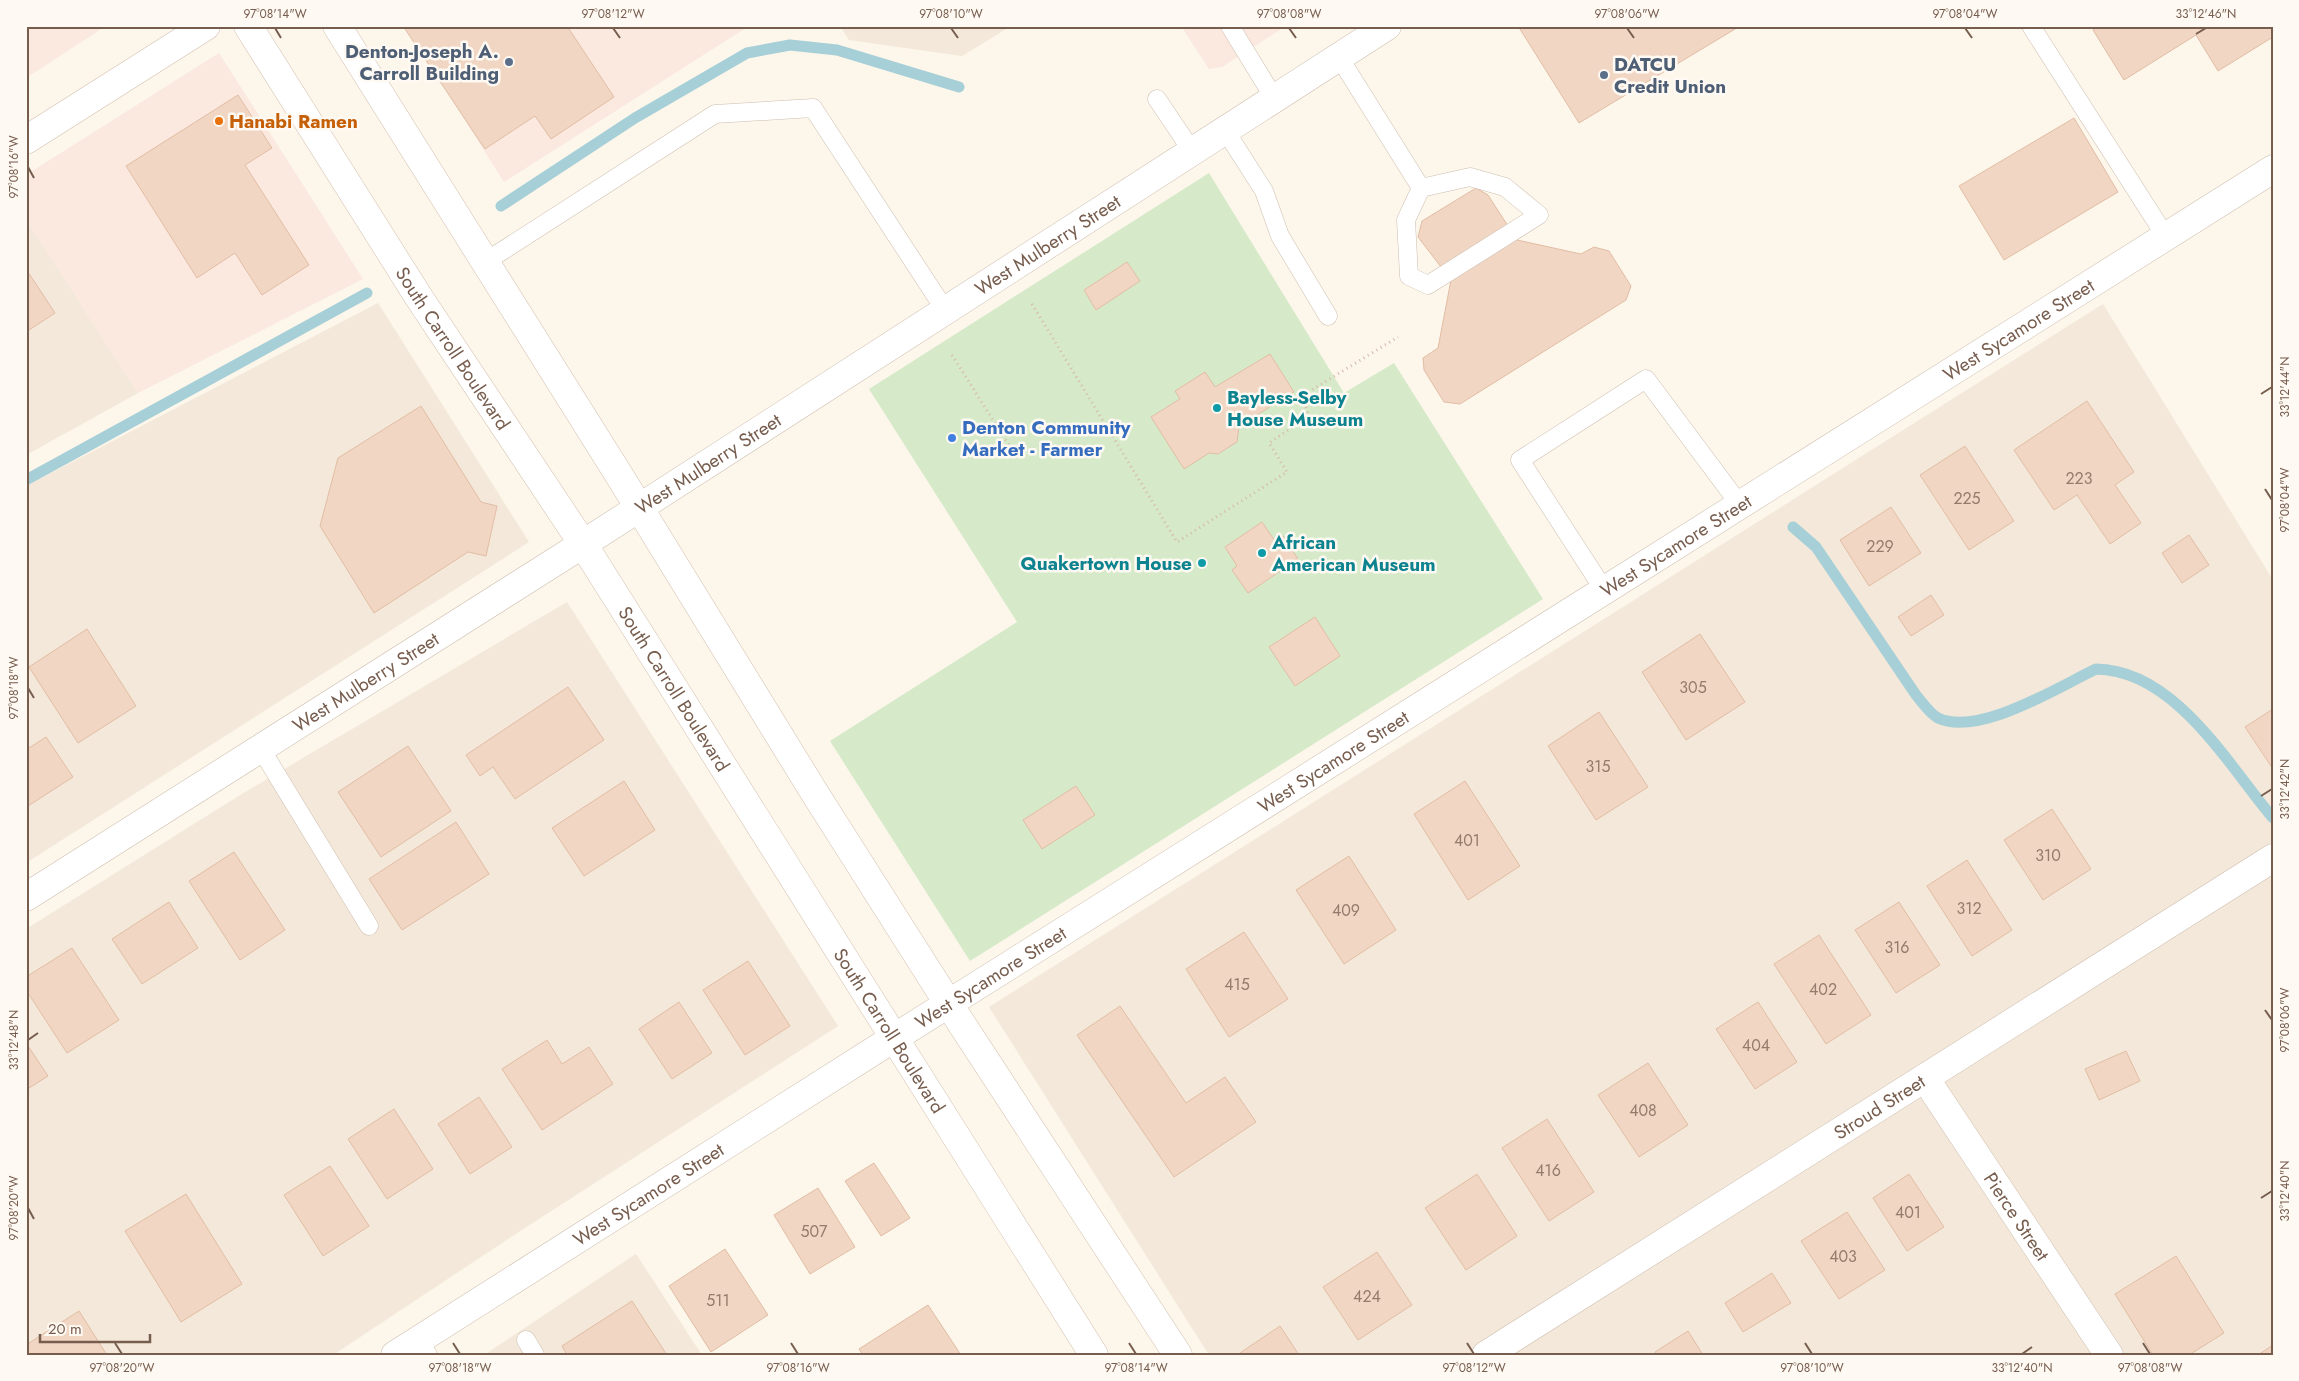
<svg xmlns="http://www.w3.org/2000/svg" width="2299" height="1381" font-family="Jost,sans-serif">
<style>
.residential{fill:#f3e8d9}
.commercial{fill:#fbe8df}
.green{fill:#d6eac9}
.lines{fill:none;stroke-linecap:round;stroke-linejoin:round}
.stream{stroke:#a6cfd7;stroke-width:11}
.building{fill:#f0d6c3;stroke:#e2bda4}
.service-casing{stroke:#cebeb0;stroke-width:19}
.minor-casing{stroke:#cebeb0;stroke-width:29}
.tertiary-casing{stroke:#cebeb0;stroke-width:29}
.secondary-casing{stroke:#d4c0b0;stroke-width:29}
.path{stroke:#d6b9a6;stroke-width:3;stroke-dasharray:1 4;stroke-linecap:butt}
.service{stroke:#fff;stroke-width:18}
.minor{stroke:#fff;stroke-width:28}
.tertiary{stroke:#fff;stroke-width:28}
.secondary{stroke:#fff;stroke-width:28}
.ticks{fill:none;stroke:#775d4e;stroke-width:2}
.service-dot{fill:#5c6f8a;stroke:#fef9f2;stroke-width:2}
.food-dot{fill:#e8710a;stroke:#fef9f2;stroke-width:2}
.culture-dot{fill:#0f9aa8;stroke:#fef9f2;stroke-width:2}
.shop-dot{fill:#3f7fe0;stroke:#fef9f2;stroke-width:2}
.labels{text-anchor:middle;stroke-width:5;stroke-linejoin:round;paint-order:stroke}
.number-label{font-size:16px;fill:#957b6b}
.service-label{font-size:19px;font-weight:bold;fill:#4e5e75;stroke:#fef9f2;text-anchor:end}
.food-label{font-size:19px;font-weight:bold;fill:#c56008;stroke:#fef9f2;text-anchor:start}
.street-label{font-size:19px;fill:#775d4e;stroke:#fef9f2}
.culture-label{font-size:19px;font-weight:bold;fill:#0d838f;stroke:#fef9f2;text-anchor:start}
.shop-label{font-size:19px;font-weight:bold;fill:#366cbe;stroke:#fef9f2;text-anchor:start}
.neatline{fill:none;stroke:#775d4e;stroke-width:2}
.ticks-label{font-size:12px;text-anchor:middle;fill:#775d4e}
</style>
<rect width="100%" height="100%" fill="#fcf6eb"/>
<!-- residential -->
<path class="residential" d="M840,26H1011L962,56L849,40Z
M26,219L138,393L26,455Z
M378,303L529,542L26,863V486Z
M2103,304L2273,580V1355H1209L989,1007Z
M567,602L838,1026L511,1237L333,1355H26V929L237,797Z
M636,1254L702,1355H484Z"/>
<!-- commercial -->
<path class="commercial" d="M26,26H106L26,78Z
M405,26H749L504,182Z
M1181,26H1286L1222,67L1209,69Z
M219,53L363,279L138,393L26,219V175Z"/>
<!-- green -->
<path class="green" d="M1209,173L1344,393L1394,363L1543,599L970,961L830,741L1017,622L869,389Z"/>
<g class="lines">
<!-- stream -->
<path class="stream" d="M501,206L635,118L747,53L790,45L837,50L959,87
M26,480L367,293
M1793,527L1816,547L1916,695C1922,702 1930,714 1938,718C1979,737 2058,687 2096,669C2175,670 2228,765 2273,818"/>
</g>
<!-- building -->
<path class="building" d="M403,26H567L614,97L551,139L535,116L485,149Z
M1518,26H1740L1579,123Z
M2099,26H2273V37L2218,71L2196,35L2124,80L2093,30Z
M238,95L272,148L245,165L309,265L262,295L235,253L197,278L126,166Z
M2074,118L2118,192L2004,260L1959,186Z
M1476,188L1488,195L1517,240L1581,254L1594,247L1609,251L1631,286L1626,300L1460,404L1444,402L1424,370L1423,358L1438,348L1451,280L1418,237L1422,221Z
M1127,262L1140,281L1096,310L1084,290Z
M26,269L55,313L26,332Z
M1270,354L1294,392L1239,426L1237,442L1218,454L1209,453L1184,469L1151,417L1180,399L1175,391L1205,372L1215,387Z
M2087,401L2134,472L2115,485L2141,523L2110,544L2077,495L2054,510L2014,450Z
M421,406L481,502L497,506L486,556L468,552L374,613L320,526L338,458Z
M1965,446L2014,521L1969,550L1920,475Z
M1891,507L1921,553L1869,586L1840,540Z
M1262,522L1275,541L1283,536L1298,559L1248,593L1232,570L1237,566L1225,547Z
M2189,535L2209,565L2182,583L2162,553Z
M1931,595L1944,615L1911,636L1898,617Z
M1315,617L1340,656L1295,686L1269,647Z
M87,629L136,706L78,743L29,667Z
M1700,634L1745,702L1686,740L1642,672Z
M568,687L604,740L515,799L493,767L480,776L466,755Z
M2273,709V769L2245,727Z
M1599,712L1648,787L1596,820L1548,746Z
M46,737L73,777L28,806L26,804V750Z
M408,746L451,811L381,857L338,792Z
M624,781L655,830L584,876L552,828Z
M1465,781L1520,866L1468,900L1414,814Z
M1076,786L1095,815L1042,849L1023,820Z
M2052,809L2091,869L2043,900L2004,840Z
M456,822L489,874L402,930L369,879Z
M234,852L285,930L240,960L189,881Z
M1349,856L1396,930L1344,964L1296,890Z
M1967,860L2012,930L1972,956L1927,886Z
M169,902L198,948L142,984L112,939Z
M1899,902L1940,965L1896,993L1855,930Z
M1244,932L1288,999L1229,1037L1186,969Z
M1819,935L1871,1015L1826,1044L1774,964Z
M72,948L119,1020L67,1053L26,990V977Z
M748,961L790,1026L745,1055L703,990Z
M679,1002L712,1053L672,1079L639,1029Z
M1758,1002L1797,1062L1755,1089L1716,1029Z
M1120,1006L1186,1103L1225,1077L1256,1122L1174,1177L1077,1035Z
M547,1040L562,1064L589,1047L613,1084L542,1130L502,1069Z
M26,1043L48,1076L26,1090Z
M2126,1051L2140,1081L2099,1100L2085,1069Z
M1648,1063L1688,1125L1639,1157L1598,1095Z
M479,1097L512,1147L470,1174L438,1124Z
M394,1109L433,1169L387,1199L348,1139Z
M1547,1119L1594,1192L1549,1221L1502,1148Z
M874,1163L910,1218L881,1236L845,1181Z
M330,1166L369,1226L323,1256L284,1195Z
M1477,1174L1517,1236L1466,1270L1425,1208Z
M1909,1174L1944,1227L1907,1251L1873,1198Z
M818,1188L855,1247L810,1274L774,1215Z
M186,1194L242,1284L181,1322L125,1231Z
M1847,1212L1885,1270L1839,1299L1801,1241Z
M725,1249L768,1315L711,1352L669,1286Z
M1377,1252L1412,1305L1358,1340L1323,1287Z
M2176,1256L2224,1333L2189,1355H2153L2115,1294Z
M1772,1273L1791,1303L1743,1332L1725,1303Z
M632,1301L667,1355H567L562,1346Z
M928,1305L961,1355H863L859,1349Z
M79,1311L107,1355H26V1345Z
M1280,1326L1299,1355H1237Z
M1688,1331L1703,1355H1656L1655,1352Z
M2273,1345V1355H2258Z"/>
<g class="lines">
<!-- service casing -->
<g class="service-casing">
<path id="service" d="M1230,26L1274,98
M2031,26L2166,237
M1339,57L1421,188L1406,220L1409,276L1428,285L1539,215L1505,187L1470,177L1421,188
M1157,99L1192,151
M1225,130L1264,191L1280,236L1328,316
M485,262L715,114L813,108L945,310
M1604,590L1520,460L1646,379L1740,505
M261,749L369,926
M418,1340L428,1355
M526,1340L535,1355"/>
</g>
<!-- minor casing -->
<g class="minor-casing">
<g id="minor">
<path id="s1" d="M26,897L583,544L1387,26"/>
<path id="s2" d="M1925,1078L2109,1355"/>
<path id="s3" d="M395,1355L894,1038"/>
<path id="s4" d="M1486,1355L2273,858"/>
</g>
</g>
<!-- tertiary casing -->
<g class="tertiary-casing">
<g id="tertiary">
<path id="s5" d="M894,1038L2273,169"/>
</g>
</g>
<!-- secondary casing -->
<g class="secondary-casing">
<g id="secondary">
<path id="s6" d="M248,26L418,296L583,544L1094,1355"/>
<path d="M337,26L619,475L814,792L948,1003L1178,1355"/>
<path d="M26,140L206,26"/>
</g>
</g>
<!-- path -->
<path class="path" d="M1032,304L1177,542L1287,472L1269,443L1309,416L1302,396L1398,337
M952,355L1010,447"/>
<!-- service -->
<use href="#service" class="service"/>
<!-- minor -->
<use href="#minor" class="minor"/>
<!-- tertiary -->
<use href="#tertiary" class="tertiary"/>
<!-- secondary -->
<use href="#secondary" class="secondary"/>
</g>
<!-- ticks -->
<path class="ticks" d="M275,28L281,38M613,28L620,38M951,28L958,38M1289,28L1296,38M1627,28L1634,38M1965,28L1972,38M2196,34L2206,28M28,167L34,178M2261,394L2272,387M2265,489L2272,500M28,688L34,698M2261,796L2272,789M2265,1010L2272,1020M28,1040L38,1033M2261,1198L2272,1191M28,1208L34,1219M115,1343L122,1354M453,1343L460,1354M791,1343L798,1354M1129,1343L1136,1354M1467,1343L1474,1354M1805,1343L1812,1354M2143,1343L2150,1354M2022,1354L2032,1347"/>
<!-- markers -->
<g class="service-dot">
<circle cx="509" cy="62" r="5"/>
<circle cx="1604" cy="75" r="5"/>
</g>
<circle class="food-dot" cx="219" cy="121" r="5"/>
<g class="culture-dot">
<circle cx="1217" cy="408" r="5"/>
<circle cx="1262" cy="553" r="5"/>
<circle cx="1202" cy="563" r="5"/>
</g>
<circle class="shop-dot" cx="952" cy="438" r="5"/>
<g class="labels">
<!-- number labels -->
<g class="number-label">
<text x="2079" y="484">223</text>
<text x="1967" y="504">225</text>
<text x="1880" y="552">229</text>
<text x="1693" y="693">305</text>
<text x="1598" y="772">315</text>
<text x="1467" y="846">401</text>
<text x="2048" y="861">310</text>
<text x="1969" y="914">312</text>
<text x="1346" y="916">409</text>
<text x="1897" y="953">316</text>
<text x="1237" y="990">415</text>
<text x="1823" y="995">402</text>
<text x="1756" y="1051">404</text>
<text x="1643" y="1116">408</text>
<text x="1548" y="1176">416</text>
<text x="1908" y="1218">401</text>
<text x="814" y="1237">507</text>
<text x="1843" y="1262">403</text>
<text x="1367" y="1302">424</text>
<text x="718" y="1306">511</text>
</g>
<!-- service labels -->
<g class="service-label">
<text x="499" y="58">Denton-Joseph A.<tspan x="499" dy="22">Carroll Building</tspan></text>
<text x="1614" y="71" text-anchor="start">DATCU<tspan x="1614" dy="22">Credit Union</tspan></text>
</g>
<!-- food labels -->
<g class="food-label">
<text x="229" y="128">Hanabi Ramen</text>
</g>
<!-- street labels -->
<g class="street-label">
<text dy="7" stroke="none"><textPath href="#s1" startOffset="1212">West Mulberry Street</textPath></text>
<text dy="7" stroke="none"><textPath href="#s5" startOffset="1329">West Sycamore Street</textPath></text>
<text dy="7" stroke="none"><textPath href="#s6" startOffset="382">South Carroll Boulevard</textPath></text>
<text dy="7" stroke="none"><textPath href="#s1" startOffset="808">West Mulberry Street</textPath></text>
<text dy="7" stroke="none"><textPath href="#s5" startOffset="924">West Sycamore Street</textPath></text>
<text dy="7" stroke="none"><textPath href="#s1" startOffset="402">West Mulberry Street</textPath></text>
<text dy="7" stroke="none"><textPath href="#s6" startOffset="788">South Carroll Boulevard</textPath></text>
<text dy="7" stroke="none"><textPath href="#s5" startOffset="519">West Sycamore Street</textPath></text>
<text dy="7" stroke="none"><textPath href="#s5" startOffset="114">West Sycamore Street</textPath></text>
<text dy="7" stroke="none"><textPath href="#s6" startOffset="1192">South Carroll Boulevard</textPath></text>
<text dy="7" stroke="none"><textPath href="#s4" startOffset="465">Stroud Street</textPath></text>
<text dy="7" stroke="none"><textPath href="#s3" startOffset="300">West Sycamore Street</textPath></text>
<text dy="7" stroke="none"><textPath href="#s2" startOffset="166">Pierce Street</textPath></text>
</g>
<!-- culture labels -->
<g class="culture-label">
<text x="1227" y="404">Bayless-Selby<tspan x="1227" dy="22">House Museum</tspan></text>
<text x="1272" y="549">African<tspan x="1272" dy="22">American Museum</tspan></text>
<text x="1192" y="570" text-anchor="end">Quakertown House</text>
</g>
<!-- shop labels -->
<g class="shop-label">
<text x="962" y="434">Denton Community<tspan x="962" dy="22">Market - Farmer</tspan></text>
</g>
</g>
<!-- border -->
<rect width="2299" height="1381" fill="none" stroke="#fef9f2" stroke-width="55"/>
<!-- scale -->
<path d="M40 1334v8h110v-8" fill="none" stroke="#775d4e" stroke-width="2.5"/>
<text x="48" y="1334" font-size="15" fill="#775d4e" stroke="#fef9f2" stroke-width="4" paint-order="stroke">20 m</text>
<rect x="28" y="28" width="2244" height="1326" class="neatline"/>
<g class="ticks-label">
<text x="275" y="18">97°08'14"W</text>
<text x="613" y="18">97°08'12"W</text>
<text x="951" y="18">97°08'10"W</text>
<text x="1289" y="18">97°08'08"W</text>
<text x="1627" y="18">97°08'06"W</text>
<text x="1965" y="18">97°08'04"W</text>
<text x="2206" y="18">33°12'46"N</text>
<text transform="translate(14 167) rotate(-90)" y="4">97°08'16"W</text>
<text transform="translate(2285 387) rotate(-90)" y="4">33°12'44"N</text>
<text transform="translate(2285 500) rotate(-90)" y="4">97°08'04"W</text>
<text transform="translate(14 688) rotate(-90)" y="4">97°08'18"W</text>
<text transform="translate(2285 789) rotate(-90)" y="4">33°12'42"N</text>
<text transform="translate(2285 1020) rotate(-90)" y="4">97°08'06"W</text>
<text transform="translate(14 1040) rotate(-90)" y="4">33°12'48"N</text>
<text transform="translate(2285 1191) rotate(-90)" y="4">33°12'40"N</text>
<text transform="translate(14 1208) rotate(-90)" y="4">97°08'20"W</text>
<text x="122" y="1372">97°08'20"W</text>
<text x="460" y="1372">97°08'18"W</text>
<text x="798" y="1372">97°08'16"W</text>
<text x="1136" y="1372">97°08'14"W</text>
<text x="1474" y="1372">97°08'12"W</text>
<text x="1812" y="1372">97°08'10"W</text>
<text x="2022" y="1372">33°12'40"N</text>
<text x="2150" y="1372">97°08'08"W</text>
</g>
</svg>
